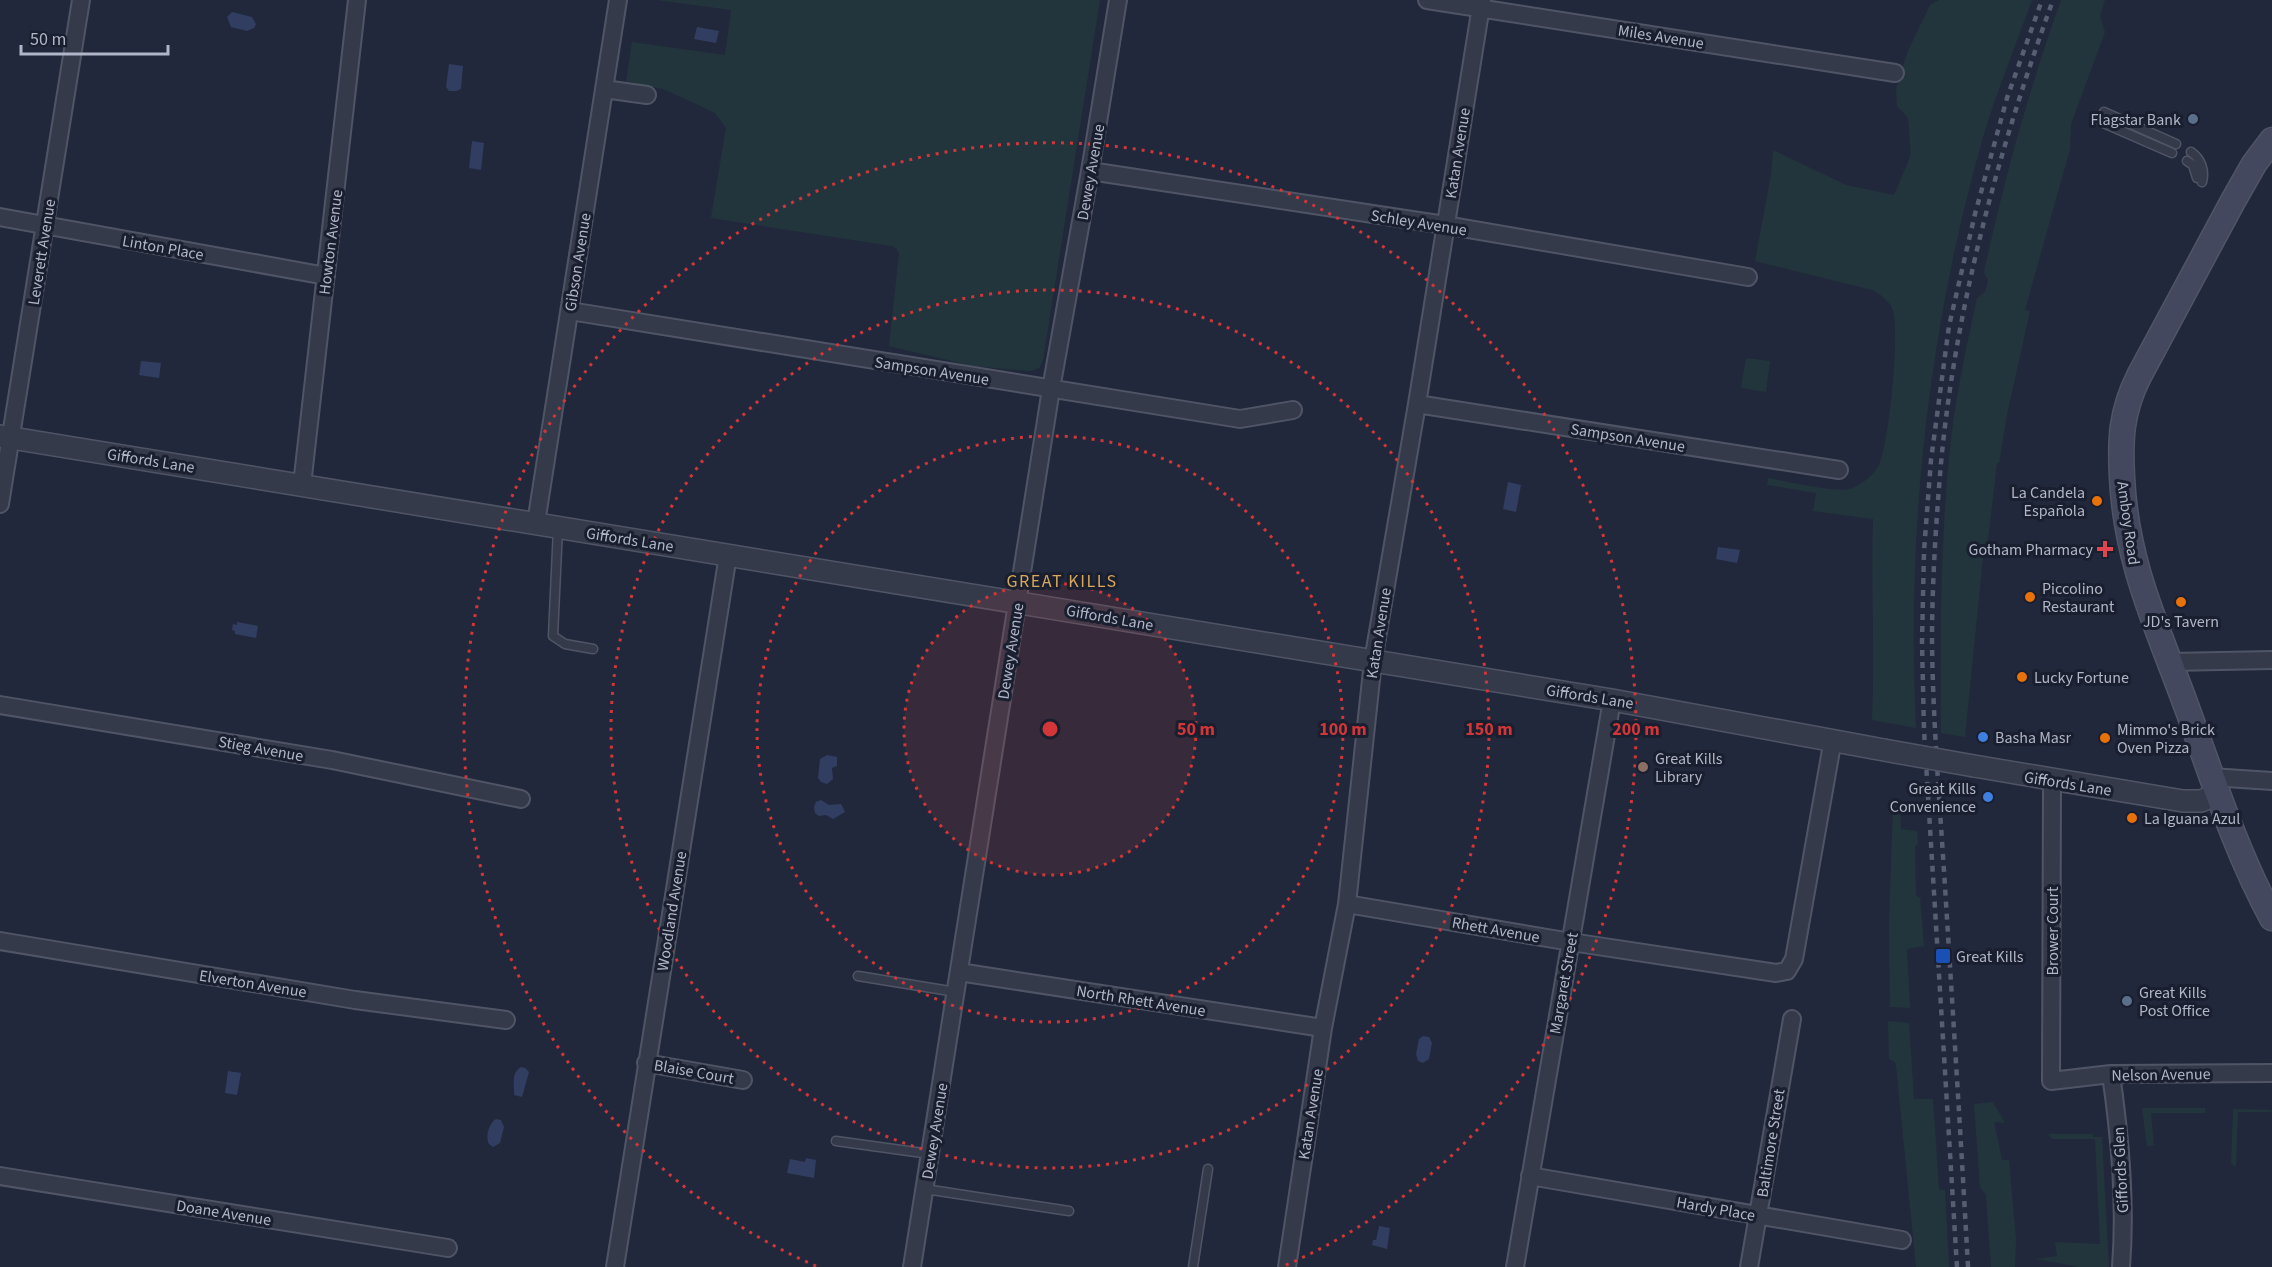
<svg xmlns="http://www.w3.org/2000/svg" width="2272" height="1267" font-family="'Source Sans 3',sans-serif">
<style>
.green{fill:#23353c}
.water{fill:#323e61}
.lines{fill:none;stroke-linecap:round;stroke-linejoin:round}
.service-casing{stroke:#505566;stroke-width:11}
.minor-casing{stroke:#505566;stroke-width:20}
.tertiary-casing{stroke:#505566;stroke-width:24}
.secondary-casing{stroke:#505566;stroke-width:27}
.service{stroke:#353a4b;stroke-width:8}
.minor{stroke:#353a4b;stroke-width:16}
.tertiary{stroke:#353a4b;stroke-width:21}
.secondary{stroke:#43485e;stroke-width:24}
.rail{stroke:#575d73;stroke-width:4.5;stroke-dasharray:6 6;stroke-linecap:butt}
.tertiary-bridge-casing{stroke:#505566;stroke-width:24;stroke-linecap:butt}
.tertiary-bridge{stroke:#353a4b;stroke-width:21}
.ring{fill:none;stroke:#d23638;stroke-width:3;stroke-dasharray:3 6}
.service-dot{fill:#5c6f8a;stroke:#1a1f30;stroke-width:2}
.food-dot{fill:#e8710a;stroke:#1a1f30;stroke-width:2}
.health-dot{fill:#e0444e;stroke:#1a1f30;stroke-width:2}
.shop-dot{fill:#3f7fe0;stroke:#1a1f30;stroke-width:2}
.education-dot{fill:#8d6e63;stroke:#1a1f30;stroke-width:2}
.transit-dot{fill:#1a4fb4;stroke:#1a1f30;stroke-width:2}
.labels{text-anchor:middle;stroke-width:6;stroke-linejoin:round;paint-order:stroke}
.street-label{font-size:16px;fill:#b0b5c7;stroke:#1a1f30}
.poi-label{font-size:16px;fill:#b0b5c7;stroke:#1a1f30;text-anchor:start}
.neighbourhood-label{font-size:18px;letter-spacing:1.5px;fill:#d7a75b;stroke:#1a1f30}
.centre{fill:#d23638;stroke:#1a1f30;stroke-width:3}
.ring-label{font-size:18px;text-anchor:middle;font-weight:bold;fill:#d23638;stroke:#1a1f30;stroke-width:6;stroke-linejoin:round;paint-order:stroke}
</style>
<rect width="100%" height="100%" fill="#21283b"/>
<!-- green -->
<path class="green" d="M657,0H1100L1043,360L1039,368L1031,371L973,366L889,346L899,254L897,249L892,246L711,218L726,128L715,113L692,102L663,89L626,81L632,42L725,55L731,10Z
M1939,0H2032C2015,47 1996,93 1982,141C1928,331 1906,532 1916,728L1872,720C1875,653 1871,586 1873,519L1813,511L1816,493L1767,485L1768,478C1785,481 1837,493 1850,489C1860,485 1873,476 1878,467C1889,447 1901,327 1892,308C1888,300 1880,294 1872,290L1755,261L1771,175L1773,150L1846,185L1894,195L1911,155L1908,118L1897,106L1896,89L1907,53L1930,5Z
M2061,0H2105L2100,16L2105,32L2071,124L2070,149L2025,310L2030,311L2008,410L1999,463H1997L1987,548H1984L1965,737L1941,733C1940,630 1940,526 1953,423C1959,381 1968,339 1977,298L1985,292L1988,280L1984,272C2004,180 2029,89 2061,0Z
M1746,358L1770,361L1766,392L1741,388Z
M1893,801L1900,802L1901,829L1917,831L1918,844L1915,846L1916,895L1920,898L1924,946L1907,949L1910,1008L1890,1007L1889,924Z
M1888,1021L1909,1023L1914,1099H1933L1939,1190H1945L1949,1267H1916L1896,1065L1895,1062L1889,1059Z
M1993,1102L2005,1123L1994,1122L2002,1160H2009L2016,1239L2015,1267H1991L1986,1195L1980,1187L1974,1104Z
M2142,1108H2205V1113H2151L2154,1145L2147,1146Z
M2233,1109L2272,1110L2271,1112H2238L2236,1167L2231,1163Z
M2048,1134H2093V1137H2102L2109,1267H2080L2036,1259L2057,1256L2055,1242L2100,1244L2095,1139H2052Z"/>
<!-- water -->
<path class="water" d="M232,12L252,17L256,24L254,28L247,31L231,27L227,17Z
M697,27L719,31L716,43L694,39Z
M449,64L463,66L461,89L456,91H449L446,87Z
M472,141L484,143L481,170L469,168Z
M141,361L161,363L159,378L139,375Z
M1508,482L1521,485L1516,512L1503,509Z
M1718,547L1740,550L1737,563L1716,559Z
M237,622L258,626L256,638L235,634V631L232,630L233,624L237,625Z
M827,755L837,757V766L832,768L833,779L827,784L821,782L818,778L820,759Z
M821,800L829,805L841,804L845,812L833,819L826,815L819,816L815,813L814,807L816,802Z
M1423,1036L1429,1037L1432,1043L1429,1059L1423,1063L1418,1061L1416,1054L1419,1039Z
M521,1067L525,1068L529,1072L522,1097L514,1095C515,1086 510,1074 521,1067Z
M228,1071L241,1073L237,1095L225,1093Z
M496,1119L501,1120L504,1127L500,1143L493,1147L489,1144C485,1137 489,1123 496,1119Z
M806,1158L816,1160L814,1178L787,1173L790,1159L805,1162Z
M1379,1226L1390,1228L1387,1249L1372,1245L1373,1240H1376Z"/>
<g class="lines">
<!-- service casing -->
<g class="service-casing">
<path id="service" d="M2104,112L2176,144
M2101,122L2172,153
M2191,152C2201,159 2205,170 2202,182
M2187,161L2193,165L2197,178
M558,528L553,636L565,644L593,649
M858,976L956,992
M836,1141L930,1154
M925,1189L1069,1211
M1193,1267L1208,1169"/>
</g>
<!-- minor casing -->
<g class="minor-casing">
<path id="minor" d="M1427,0L1895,73
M604,89L647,95
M1090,171L1445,225L1748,277
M0,217L326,276
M570,311L1240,419L1293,410
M1417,404L1839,470
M302,485L357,0
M0,504L81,0
M536,523L618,0
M2170,662L2272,660
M0,705L332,760L521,799
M2211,777L2272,781
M2052,781L2051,1081L2111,1074L2272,1073
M1347,904L1571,942L1776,973L1787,971L1794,959L1833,739
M0,941L355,1000L506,1020
M959,972L1323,1028
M646,1063L743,1080
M2111,1074C2120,1138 2126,1202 2121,1267
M0,1176L448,1248
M1530,1176L1902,1240
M615,1267L728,555
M912,1267L1051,389L1090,171L1118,0
M1287,1267L1323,1028L1347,904L1373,661L1417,404L1482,0
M1515,1267L1612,700
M1749,1267L1792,1019"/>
</g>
<!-- tertiary casing -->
<g class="tertiary-casing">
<path id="tertiary" d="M0,436L1612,700L1884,750
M1974,766L2183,801H2201L2218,794"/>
</g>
<!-- secondary casing -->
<g class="secondary-casing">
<path id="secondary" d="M2272,140L2254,164L2233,201L2139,376C2121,412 2120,439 2122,477C2126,564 2158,628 2187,708C2213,779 2236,852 2272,918"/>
</g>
<!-- service -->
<use href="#service" class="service"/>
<!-- minor -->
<use href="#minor" class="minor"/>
<!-- tertiary -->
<use href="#tertiary" class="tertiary"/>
<!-- secondary -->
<use href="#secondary" class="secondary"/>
<!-- rail -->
<path class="rail" d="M1957,1267L1924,730L1922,643L1924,551L1931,460L1949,326L1975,214L2007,98L2042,0
M1968,1267C1961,1140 1953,1014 1945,887C1940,806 1933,724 1932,643C1932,583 1936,522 1941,463C1956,304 1999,149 2053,0"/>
<!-- tertiary-bridge casing -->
<g class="tertiary-bridge-casing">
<path id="tertiary-bridge" d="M1884,750L1974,766"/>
</g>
<!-- tertiary-bridge -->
<use href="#tertiary-bridge" class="tertiary-bridge"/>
</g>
<!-- distance rings -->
<circle cx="1050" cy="729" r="146" fill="#d23638" fill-opacity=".12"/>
<g class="ring">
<circle cx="1050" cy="729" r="146"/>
<circle cx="1050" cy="729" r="293"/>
<circle cx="1050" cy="729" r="439"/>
<path d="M816 1266A586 586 0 1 1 1284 1266"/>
</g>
<!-- markers -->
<g class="service-dot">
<circle cx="2193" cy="119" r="6"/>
<circle cx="2127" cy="1001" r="6"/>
</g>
<g class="food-dot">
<circle cx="2097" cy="501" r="6"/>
<circle cx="2030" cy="597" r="6"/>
<circle cx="2181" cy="602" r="6"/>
<circle cx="2022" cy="677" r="6"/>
<circle cx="2105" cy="738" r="6"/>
<circle cx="2132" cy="818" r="6"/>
</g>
<path class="health-dot" d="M2102 540h6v6h6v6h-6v6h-6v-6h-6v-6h6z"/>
<g class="shop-dot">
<circle cx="1983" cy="737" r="6"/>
<circle cx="1988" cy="797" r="6"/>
</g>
<circle class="education-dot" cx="1643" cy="767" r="6"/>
<rect class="transit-dot" x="1935" y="948" width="16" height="16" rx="3"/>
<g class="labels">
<!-- street labels -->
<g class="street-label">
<text transform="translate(1661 36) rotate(9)" y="6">Miles Avenue</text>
<text transform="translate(1457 153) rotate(-81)" y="6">Katan Avenue</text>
<text transform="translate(1090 172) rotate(-80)" y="6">Dewey Avenue</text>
<text transform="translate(1419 222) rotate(9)" y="6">Schley Avenue</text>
<text transform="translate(330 242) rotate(-83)" y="6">Howton Avenue</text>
<text transform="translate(163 247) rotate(10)" y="6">Linton Place</text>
<text transform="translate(41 252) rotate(-81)" y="6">Leverett Avenue</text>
<text transform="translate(577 262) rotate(-81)" y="6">Gibson Avenue</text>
<text transform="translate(932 370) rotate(9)" y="6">Sampson Avenue</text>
<text transform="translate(1628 437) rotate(9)" y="6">Sampson Avenue</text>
<text transform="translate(151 460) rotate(9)" y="6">Giffords Lane</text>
<text transform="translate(2129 523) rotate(82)" y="6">Amboy Road</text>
<text transform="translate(630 539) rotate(9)" y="6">Giffords Lane</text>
<text transform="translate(1110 617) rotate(10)" y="6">Giffords Lane</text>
<text transform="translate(1378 633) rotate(-81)" y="6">Katan Avenue</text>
<text transform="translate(1010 651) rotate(-81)" y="6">Dewey Avenue</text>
<text transform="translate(1590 696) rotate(9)" y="6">Giffords Lane</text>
<text transform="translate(261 748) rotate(10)" y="6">Stieg Avenue</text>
<text transform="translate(2068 783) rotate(9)" y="6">Giffords Lane</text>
<text transform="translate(671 911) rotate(-81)" y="6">Woodland Avenue</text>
<text transform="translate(1496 929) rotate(10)" y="6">Rhett Avenue</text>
<text transform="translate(2052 931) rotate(-90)" y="6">Brower Court</text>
<text transform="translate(253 983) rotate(9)" y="6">Elverton Avenue</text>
<text transform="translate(1563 983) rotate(-80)" y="6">Margaret Street</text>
<text transform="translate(1141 1000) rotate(9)" y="6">North Rhett Avenue</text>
<text transform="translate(694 1071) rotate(10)" y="6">Blaise Court</text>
<text transform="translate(2161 1074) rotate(-1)" y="6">Nelson Avenue</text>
<text transform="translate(1310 1114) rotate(-81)" y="6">Katan Avenue</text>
<text transform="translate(934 1131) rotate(-81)" y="6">Dewey Avenue</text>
<text transform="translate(1770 1143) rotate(-81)" y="6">Baltimore Street</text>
<text transform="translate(2120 1170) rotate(-93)" y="6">Giffords Glen</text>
<text transform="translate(1716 1208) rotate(10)" y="6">Hardy Place</text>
<text transform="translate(224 1212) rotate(9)" y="6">Doane Avenue</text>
</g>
<!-- poi labels -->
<g class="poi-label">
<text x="2181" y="125" text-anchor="end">Flagstar Bank</text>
<text x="2085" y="498" text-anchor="end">La Candela<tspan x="2085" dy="18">Española</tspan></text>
<text x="2093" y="555" text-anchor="end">Gotham Pharmacy</text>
<text x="2042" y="594">Piccolino<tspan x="2042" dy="18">Restaurant</tspan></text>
<text x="2181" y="627" text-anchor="middle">JD's Tavern</text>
<text x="2034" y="683">Lucky Fortune</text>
<text x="2117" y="735">Mimmo's Brick<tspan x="2117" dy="18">Oven Pizza</tspan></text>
<text x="1995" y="743">Basha Masr</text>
<text x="1655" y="764">Great Kills<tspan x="1655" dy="18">Library</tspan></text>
<text x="1976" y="794" text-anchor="end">Great Kills<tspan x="1976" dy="18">Convenience</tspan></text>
<text x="2144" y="824">La Iguana Azul</text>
<text x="1956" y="962">Great Kills</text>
<text x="2139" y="998">Great Kills<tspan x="2139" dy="18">Post Office</tspan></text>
</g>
<!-- neighbourhood labels -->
<g class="neighbourhood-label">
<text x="1062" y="587">GREAT KILLS</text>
</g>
</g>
<circle cx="1050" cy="729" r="9" class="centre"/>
<g class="ring-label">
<text x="1196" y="735">50 m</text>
<text x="1343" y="735">100 m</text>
<text x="1489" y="735">150 m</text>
<text x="1636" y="735">200 m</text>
</g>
<!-- scale -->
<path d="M21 45v9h147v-9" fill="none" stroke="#b0b5c7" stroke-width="3"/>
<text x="30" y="45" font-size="18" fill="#b0b5c7" stroke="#1a1f30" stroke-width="4.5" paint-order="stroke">50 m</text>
</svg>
